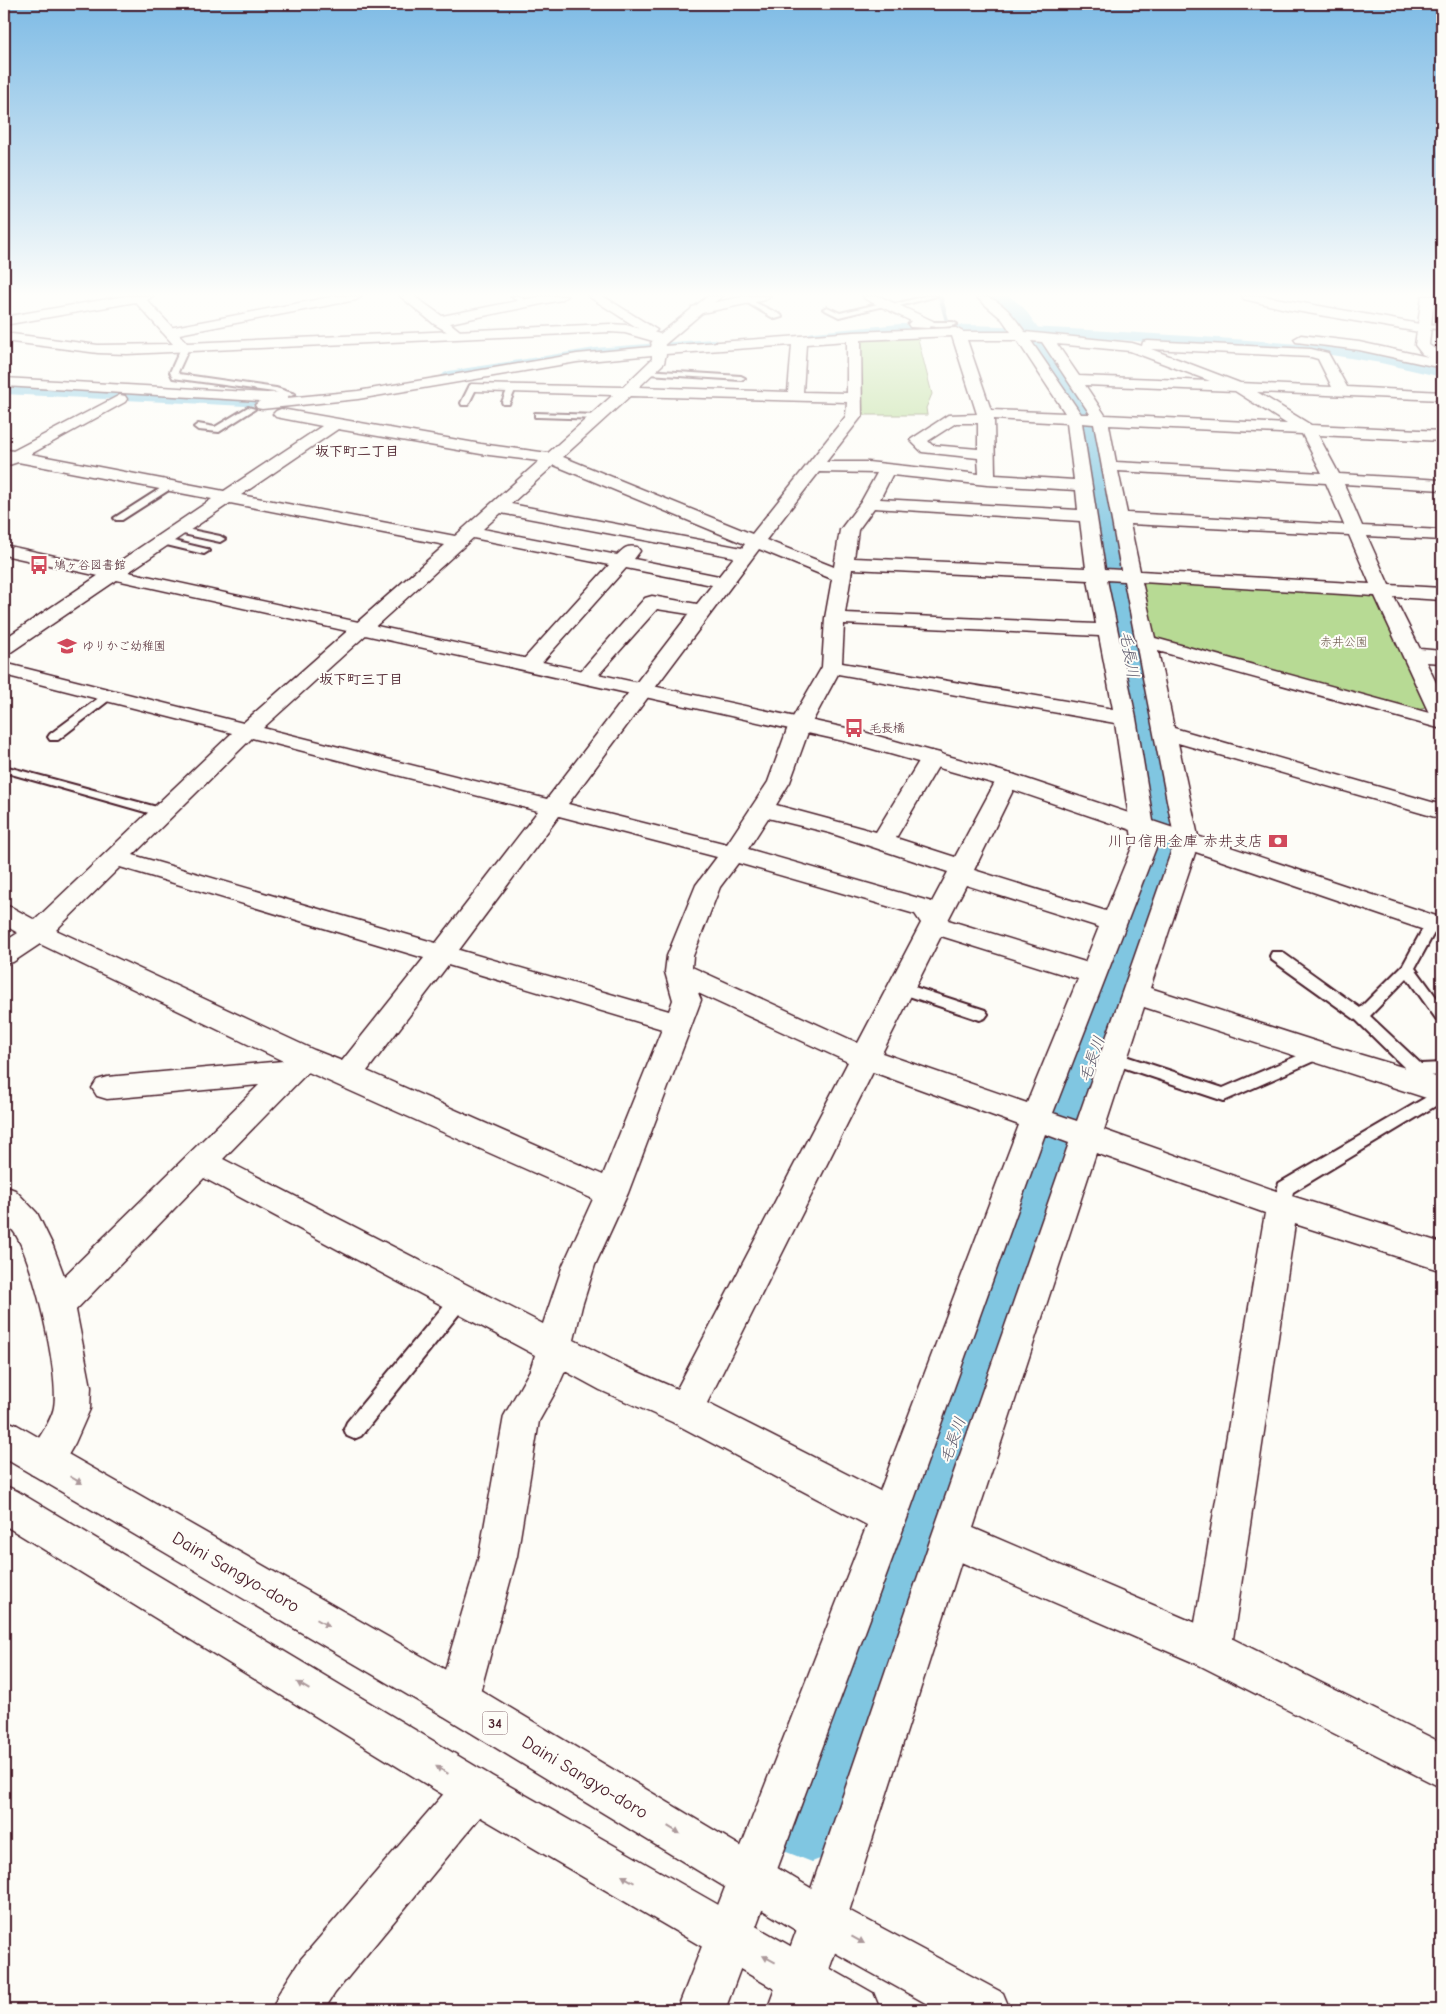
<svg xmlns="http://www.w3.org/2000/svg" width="1446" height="2014" font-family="'Comic Neue','Klee One',sans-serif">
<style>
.green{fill:#b7da94;stroke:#807c60}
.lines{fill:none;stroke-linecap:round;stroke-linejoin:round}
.stream{stroke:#6a8398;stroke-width:4.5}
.canal{fill:#80c6e1;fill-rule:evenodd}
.river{fill:#80c6e1;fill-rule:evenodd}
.lane-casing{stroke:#4a1f2b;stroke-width:4}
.street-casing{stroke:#4a1f2b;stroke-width:3}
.secondary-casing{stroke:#4a1f2b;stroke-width:3}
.primary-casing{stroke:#4a1f2b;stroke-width:3}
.lane{fill:#fdfcf7;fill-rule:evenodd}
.street{fill:#fdfcf7;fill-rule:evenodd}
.secondary{fill:#fdfcf7;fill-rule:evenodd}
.primary{fill:#fdfcf7;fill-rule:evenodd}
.oneway{fill:#ac999b}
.labels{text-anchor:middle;stroke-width:4;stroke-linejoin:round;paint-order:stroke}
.far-poi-label{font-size:12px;fill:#4a1f2b;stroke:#fdfcf7;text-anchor:start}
.far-park-label{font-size:12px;fill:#6b574a;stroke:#fdfcf7}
.far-neighbourhood-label{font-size:14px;font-weight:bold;fill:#4a1f2b;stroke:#fdfcf7}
.shield{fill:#fdfcf7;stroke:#806168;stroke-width:1}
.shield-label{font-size:14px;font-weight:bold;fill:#4a1f2b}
.poi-label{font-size:15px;fill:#4a1f2b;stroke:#fdfcf7;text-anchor:end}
.water-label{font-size:16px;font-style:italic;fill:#5d596b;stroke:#fdfcf7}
.near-street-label{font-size:18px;fill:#4a1f2b;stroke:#fdfcf7}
</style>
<rect width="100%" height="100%" fill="#fdfcf7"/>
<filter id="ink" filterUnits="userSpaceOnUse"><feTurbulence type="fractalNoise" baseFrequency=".02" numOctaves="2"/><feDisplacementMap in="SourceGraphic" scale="10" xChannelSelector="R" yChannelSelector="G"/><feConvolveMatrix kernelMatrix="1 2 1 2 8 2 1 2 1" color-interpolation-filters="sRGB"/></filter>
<g filter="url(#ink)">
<!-- green -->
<path class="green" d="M917,335L932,394L926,408L927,415H858L859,339Z
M1151,581L1368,595L1378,599L1429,707L1414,711L1162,642L1153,634L1143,585Z"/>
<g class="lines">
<!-- stream -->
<path class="stream" d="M940,296L949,328"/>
<!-- canal -->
<path class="canal" d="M900,324C996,324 1092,330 1187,336C1274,342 1359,345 1442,368V377L1381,363L1319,353L1027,334L900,332L814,340L809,339L807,336L809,333L814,332Z
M712,339L717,340L719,343L717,346L595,356L449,381L444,379L441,376L444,373L449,371L595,348Z
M4,384L246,396L296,394L301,396L304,399L301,402L296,404L246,406L4,394Z"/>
<!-- river -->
<path class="river" d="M984,296H1009L1023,307L1088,396L1097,414L1109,448L1130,576L1175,792L1184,851L1169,902L1164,911L1152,956L851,1823L840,1851L812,1862L784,1851L773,1823L1106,956L1119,909L1126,899L1142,851L1135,792L1098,576L1081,448L1071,414L1062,396L1007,317Z"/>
<!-- lane casing -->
<g class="lane-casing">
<path id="lane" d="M511,296H519L529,303L523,304Z
M925,296H937L892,308L888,306Z
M746,298L781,315L782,317L775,319L744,301V299Z
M886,302L888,303V305L839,317L823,309L827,307L840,313Z
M925,322H953L957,324C950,328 931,328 924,324Z
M1422,324L1442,325V329L1425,328L1421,326Z
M180,345H186L188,350L178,372L179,374L276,388L295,394L291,396L274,392L173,378L170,372L180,350Z
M645,370L741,376L745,378L741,380L648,374L644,372Z
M470,385L477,387L468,405H462L461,403Z
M509,386L516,388L509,404H503L502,402Z
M248,407L255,409L219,432L198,430L194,427L198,424L215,427Z
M535,413L598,415L602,417L598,419L538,417H535Z
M169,483L174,486L172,488L122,520H116L114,518Z
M177,527L220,536L225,539L220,542L174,532V528Z
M161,538L207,549L209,551L204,554L158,543V539Z
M108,693L112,694L114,696L112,698L58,740H50L48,737L50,734L104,694Z
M4,766L168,810L169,813L163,817L4,772Z
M1432,919L1437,921L1439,924L1415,968L1442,1005V1021L1437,1020L1407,978L1370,1016L1421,1064L1442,1063V1075L1429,1076L1434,1085L1432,1089L1426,1091L1420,1089L1411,1074L1356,1020L1272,960L1270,956L1272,952H1282L1360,1008L1403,965L1427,921Z
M902,983L985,1010L988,1014L985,1018L980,1020L897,992L895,988L897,984Z
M1318,1047L1323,1049L1326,1053L1323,1057L1224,1101L1107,1062L1105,1058L1107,1054L1113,1052L1223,1088Z
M1442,1088V1102L1293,1192L1288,1211L1282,1213L1276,1211L1273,1206L1279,1183Z
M461,1290L467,1292L470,1298L467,1304L361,1436L354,1439L347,1436L344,1429L347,1422L455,1292Z"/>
</g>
<!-- street casing -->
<g class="street-casing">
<path id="street" d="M125,296H153L147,300L4,325V317Z
M336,296H362L356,300L169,336L162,332L169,328Z
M400,296H414L442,316L542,296H567L561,300L450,323L460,331L453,335L434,324Z
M588,296H603L657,330L650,336H640L638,333L641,330Z
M746,296H771L765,300L697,314L691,310L692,307Z
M863,296H879L933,321L935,324L928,328L910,327L908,324L911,321L865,299Z
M975,296C1000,296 1011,313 1025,332L1132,343L1142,346L1143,342L1148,341L1311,349L1328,353L1347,387L1442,392V400L1257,392L1311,425L1442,431V441L1318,435L1339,474L1442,480V490L1344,484L1362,526L1442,530V540L1367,536L1389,585L1442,588V600L1394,597L1420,649L1442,651V663L1426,662L1442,695V729L1158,651L1174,728L1442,805V819L1178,743L1199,841L1150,988L1321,1043L1436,1077L1442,1080V1103L1144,1007L1104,1130L1282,1193L1442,1243V1271L1295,1224L1233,1639L1442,1743V1788L1197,1664L961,1562L846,1921L815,2010H767L800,1921L931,1538L1069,1143L1045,1134L908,1516L725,2010H677L867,1525L672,1422L600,1390L565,1371L557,1389L539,1421L517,1556L478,1700L472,1715L457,1721L442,1715L436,1700L479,1556L504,1416L530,1370L535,1355L204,1178L70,1316L58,1320L46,1316L41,1305L46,1294L259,1085L107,1099L97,1096L92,1088L97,1080L107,1077L283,1061L40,944L13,962L4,964V942L18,933L4,925V905L13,908L35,920L232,733L4,675V663L243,723L445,545L230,503L11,652L4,654V639L212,499L18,462L9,465L4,464V449L13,451L120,395L125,396L127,399L125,402L31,454L224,491L322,426L276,417L273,414L276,411L281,409L481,444L548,453L613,395L476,391L471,390L469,387L471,384L623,387L652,359V355L577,362L358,399L262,409L257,408L255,405L260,401L4,386V378L267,393L287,392L289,395L287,398L358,391L577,354L651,347L653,340H663L665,346L854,332L956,328L963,332H1011L1002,319ZM952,336L977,414L948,415L910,440L922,452L978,458L979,474L868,462H826L862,416L861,340ZM967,340H1017L1065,413L991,410ZM847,341V393L803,392L806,344ZM1031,341L1042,342L1090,414H1081ZM1057,344L1130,351L1210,381L1079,376ZM792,345L788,392L639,387L664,363L666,354ZM1151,349L1311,357L1318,359L1332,387L1240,383ZM1085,385L1235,391L1287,424L1105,415ZM630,396L847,402L846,416L752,534L563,457ZM994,419L1067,423L1074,480L995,475ZM956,423H978V449L932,445L928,441ZM1082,423L1094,424L1121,570L1105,569ZM1109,425L1302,434L1322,473L1116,462ZM338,429L481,454L539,461L455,536L241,495ZM554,465L745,544L742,548L511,504ZM1118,471L1326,483L1344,525L1127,513ZM819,472L877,473L861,502L840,530L834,567L766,540ZM892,475L987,485L1076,490L1078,510L880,499ZM874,508L1080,521L1086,568L854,558L858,530ZM501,513L734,557L719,576L634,559L640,551L637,547C627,545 624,548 617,555L483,529ZM1130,524L1349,535L1370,584L1140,571ZM473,538L609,565L523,660L520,664L523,668L530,670L537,668L626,568L712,585L697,604L652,596L645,598L579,673L576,677L579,681L586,683L593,681L657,609L689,614L547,799L263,728ZM759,549L832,579L825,618L822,667L789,724L768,782L727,844L568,804ZM852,569L1088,580L1096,624L845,613ZM1107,580L1124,581L1175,841L1077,1121L1053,1113L1157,845L1136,718ZM1142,582L1375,596L1429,713L1155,638ZM844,624L1099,636L1113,709L842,663ZM838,674L1115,723L1133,845L1106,911L974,870L1018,780L1015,775L1007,773L999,775L955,857L896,838L943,758L940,753L932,751L924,753L876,832L776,805L790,782L811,724ZM252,738L538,811L436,943L133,855ZM559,816L717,857L696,885L667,956L665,972L673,1000L669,1011L459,950ZM768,818L830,833L948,872L932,902L748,849ZM738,863L915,914L921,923L858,1043L692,967L693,956L720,887ZM120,867L424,958L342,1061L314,1050L56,930ZM966,885L1099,927L1085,962L948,920ZM941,936L1078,979L1027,1103L882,1053ZM448,965L662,1029L603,1175L367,1071ZM698,993L848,1062L677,1389L624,1366L574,1340L582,1306L595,1265L628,1193L692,1024L701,1000ZM308,1072L593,1199L563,1265L543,1324L223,1159ZM873,1072L1019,1125L880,1491L707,1403ZM1096,1153L1265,1213L1195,1623L973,1528Z
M1242,296H1264L1425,325L1432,329L1425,333L1290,310L1244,299Z
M1422,296H1442V303L1424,300Z
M1301,335L1359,342L1442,360V368L1359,350L1296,342L1294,339Z
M475,1768L490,1775L497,1790L490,1805L335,1993L324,2010H272L279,1993L301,1959L460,1775Z"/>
</g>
<!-- secondary casing -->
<g class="secondary-casing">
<path id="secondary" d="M130,296H143L187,343L610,324L626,325L660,334L708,296H722L663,346H653L651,343L653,341L625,333L610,332L127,354L98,353L4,341V333L98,345L173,344Z
M1422,296H1434L1429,345L1442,354V364L1422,354L1415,345Z
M4,545L860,731L1015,775L1442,918V936L999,785L848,742L4,555Z
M4,1186L15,1190L37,1213L53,1246L75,1305L91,1387L90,1409L75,1443L57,1474L44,1479L31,1474L26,1461C33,1444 51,1424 54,1407C60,1375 33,1259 14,1232C11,1228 7,1224 4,1220Z"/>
</g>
<!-- primary casing -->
<g class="primary-casing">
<path id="primary" d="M4,1420L17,1425L472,1685L839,1905L1003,1993L1010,2010H938L807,1937L442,1715L4,1458Z
M4,1485L17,1491L490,1775L873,1993L880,2010H810L460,1805L4,1525Z"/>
</g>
<!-- lane -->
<use href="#lane" class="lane"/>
<!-- street -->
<use href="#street" class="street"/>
<!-- secondary -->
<use href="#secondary" class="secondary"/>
<!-- primary -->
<use href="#primary" class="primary"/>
</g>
<!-- one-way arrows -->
<defs><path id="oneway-solid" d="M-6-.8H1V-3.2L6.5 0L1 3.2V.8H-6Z" transform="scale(1.25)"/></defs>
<g class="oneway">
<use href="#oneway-solid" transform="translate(76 1480) rotate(30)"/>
<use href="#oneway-solid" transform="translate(323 1623) rotate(30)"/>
<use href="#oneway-solid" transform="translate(303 1686) rotate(-149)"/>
<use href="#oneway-solid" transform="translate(442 1770) rotate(-149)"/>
<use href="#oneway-solid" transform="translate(674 1830) rotate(31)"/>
<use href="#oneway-solid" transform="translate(628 1879) rotate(-150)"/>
<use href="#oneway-solid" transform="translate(858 1940) rotate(29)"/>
<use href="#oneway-solid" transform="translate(769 1959) rotate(-152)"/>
</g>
</g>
<!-- sky -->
<linearGradient id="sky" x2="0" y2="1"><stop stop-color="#7ebbe5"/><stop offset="0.51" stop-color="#fefefb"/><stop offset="1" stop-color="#fefefb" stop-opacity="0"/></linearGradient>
<rect width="1446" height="578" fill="url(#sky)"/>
<!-- icons -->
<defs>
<g id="bus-bare" transform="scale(1.5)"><path d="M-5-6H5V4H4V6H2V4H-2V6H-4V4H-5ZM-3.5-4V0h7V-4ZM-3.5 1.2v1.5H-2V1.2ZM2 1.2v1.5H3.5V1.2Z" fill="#d1495b" stroke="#fdfcf7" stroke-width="2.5" paint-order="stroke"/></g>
<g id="school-bare" transform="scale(1.5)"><path d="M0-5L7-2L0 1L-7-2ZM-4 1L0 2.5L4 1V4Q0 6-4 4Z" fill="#d1495b" stroke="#fdfcf7" stroke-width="2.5" paint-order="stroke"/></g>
<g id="bank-bare" transform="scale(1.5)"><path d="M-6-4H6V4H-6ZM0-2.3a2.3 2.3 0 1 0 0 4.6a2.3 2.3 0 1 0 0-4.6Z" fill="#d1495b" stroke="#fdfcf7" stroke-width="2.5" paint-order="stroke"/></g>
</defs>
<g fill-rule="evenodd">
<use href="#bus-bare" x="39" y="565"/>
<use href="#school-bare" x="67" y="646"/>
<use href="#bus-bare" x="854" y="728"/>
<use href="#bank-bare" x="1278" y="841"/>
</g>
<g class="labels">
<!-- far-poi labels -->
<g class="far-poi-label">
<text x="54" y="569">鳩ヶ谷図書館</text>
<text x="82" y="650">ゆりかご幼稚園</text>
<text x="869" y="732">毛長橋</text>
</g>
<!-- far-park labels -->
<g class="far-park-label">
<text x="1344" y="646">赤井公園</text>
</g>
<!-- far-neighbourhood labels -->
<g class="far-neighbourhood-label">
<text x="357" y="456">坂下町二丁目</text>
<text x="361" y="684">坂下町三丁目</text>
</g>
<!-- shield labels -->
<rect class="shield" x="482.5" y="1711.5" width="25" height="23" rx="4"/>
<g class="shield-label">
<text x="495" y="1728">34</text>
</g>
<!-- poi labels -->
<g class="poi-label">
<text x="1263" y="846">川口信用金庫 赤井支店</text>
</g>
<!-- water labels -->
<g class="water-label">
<text transform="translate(1130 654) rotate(80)" y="6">毛長川</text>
<text transform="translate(1091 1059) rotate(-70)" y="6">毛長川</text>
<text transform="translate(952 1440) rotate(-70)" y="6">毛長川</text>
</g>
<!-- near-street labels -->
<g class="near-street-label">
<text transform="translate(236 1572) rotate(30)" y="6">Daini Sangyo-doro</text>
<text transform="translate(585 1777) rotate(31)" y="6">Daini Sangyo-doro</text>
</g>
</g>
<!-- margin -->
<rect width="1446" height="2014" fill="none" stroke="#fdfcf7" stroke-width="20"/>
<rect x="10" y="10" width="1426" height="1994" fill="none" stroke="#4a1f2b" stroke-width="2" filter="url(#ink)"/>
</svg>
